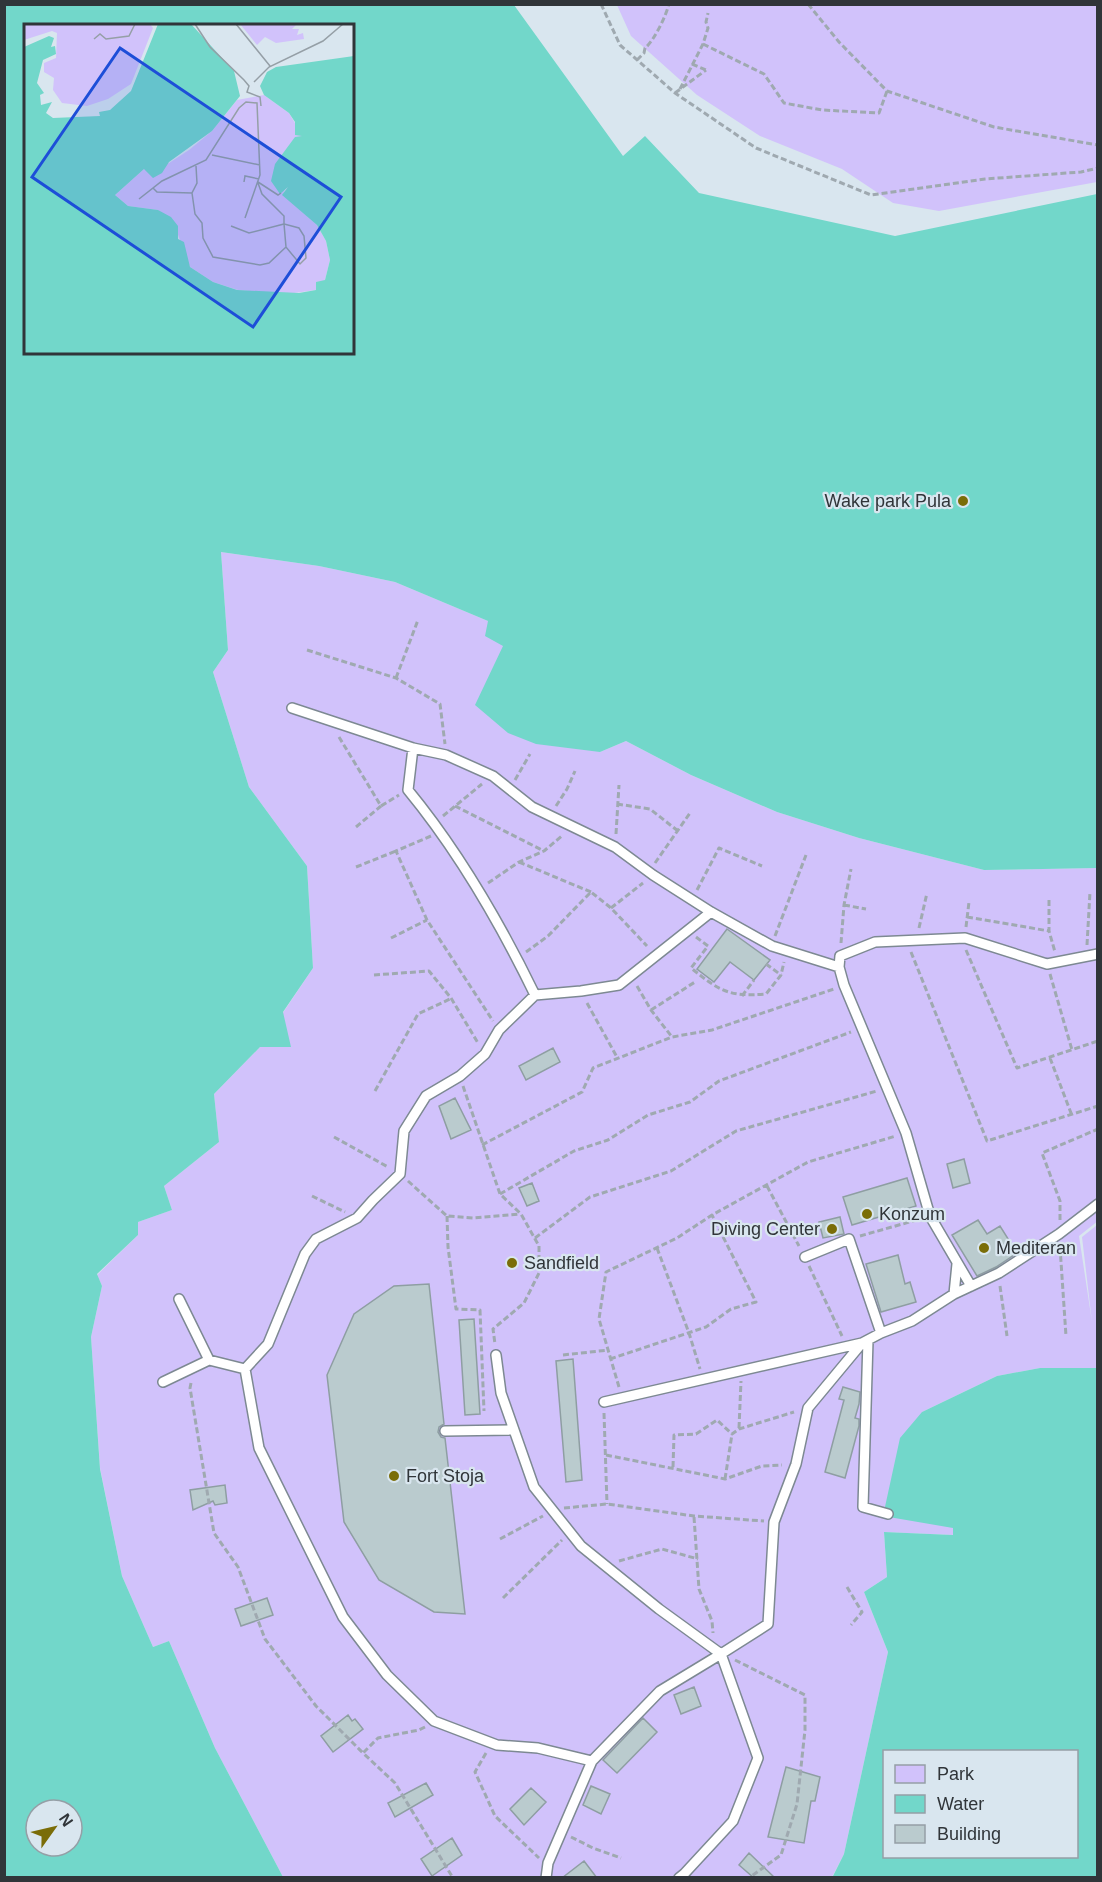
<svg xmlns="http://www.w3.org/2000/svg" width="1102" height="1882" font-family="Helvetica,sans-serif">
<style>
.green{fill:#d1c2fb}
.water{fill:#72d7ca;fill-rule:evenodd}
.building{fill:#bacbce;stroke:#8e9ea2;stroke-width:1.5}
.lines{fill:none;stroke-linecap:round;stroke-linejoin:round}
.service-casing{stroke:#7d8992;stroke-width:12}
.path{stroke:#9fa9b0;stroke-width:3;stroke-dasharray:6 3;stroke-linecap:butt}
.service{stroke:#fff;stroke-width:9}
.poi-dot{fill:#7a6d08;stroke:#d9e6ef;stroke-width:2}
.labels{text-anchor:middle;stroke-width:4.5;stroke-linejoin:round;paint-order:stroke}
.poi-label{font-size:18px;fill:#303539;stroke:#d9e6ef;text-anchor:start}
.inset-road{fill:none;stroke:#959fa6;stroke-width:1.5}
.view{fill:#1d4ed8;fill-opacity:0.15;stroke:#1d4ed8;stroke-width:3}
.inset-edge{fill:none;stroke:#303539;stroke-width:3}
</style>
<rect width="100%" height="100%" fill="#d9e6ef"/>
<!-- green -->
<path class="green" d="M617,5H1097V182L939,211L893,203L842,169L760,136L697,95L631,36Z
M221,552L319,566L395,582L488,621L503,646L600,752L626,741L691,775L777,812L859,838L984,870L1097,868L1098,1221L1079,1236L1092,1322L1082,1237L1097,1225V1368H1040L997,1376L922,1412L953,1528V1535L884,1532L887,1577L864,1592L888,1652L844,1854L832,1877H283L215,1748L169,1641L153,1647L122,1576L100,1468L91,1337L102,1286L97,1275L138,1235V1222L172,1210L164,1186L219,1142L214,1094L260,1047L313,968L307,866L249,787L213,672L228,650Z"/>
<!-- water -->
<path class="water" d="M5,4L514,5L623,156L645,136L699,193L895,236L1097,194V868L984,870L859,838L777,812L691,775L626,741L600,752L536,744L508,733L475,705L503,646L485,636L488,621L395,582L319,566L221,552L228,650L213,672L249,787L307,866L313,968L283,1012L291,1047H260L214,1094L219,1142L164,1186L172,1210L138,1222V1235L97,1274L102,1286L91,1337L100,1469L122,1576L153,1647L169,1641L215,1748L283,1877H5ZM26,26H352V352H26ZM36,1810H72V1846H36Z
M1040,1368H1097V1877L832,1878L844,1854L888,1652L864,1592L887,1577L884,1532L953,1535V1528L883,1516L900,1438L922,1412L997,1376ZM884,1752H1076V1856H884Z"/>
<!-- building -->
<path class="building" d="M727,929L770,960L754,980L730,962L714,982L697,969Z
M553,1048L560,1062L526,1080L519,1066Z
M455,1098L471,1130L451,1139L439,1106Z
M964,1159L970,1183L953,1188L947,1164Z
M907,1178L916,1206L852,1225L843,1197Z
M532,1183L539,1201L527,1206L519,1188Z
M840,1217L844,1234L823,1238L819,1222Z
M978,1220L987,1234L1000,1226L1017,1253L996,1267L977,1276L952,1235Z
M898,1255L905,1284L910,1282L916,1302L881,1312L866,1264Z
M429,1284L444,1424L439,1427L438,1432L441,1437L445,1438L465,1614L434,1612L379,1580L344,1522L327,1375L354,1314L394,1286Z
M474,1319L480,1414L465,1415L459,1320Z
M573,1359L582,1480L566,1482L556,1361Z
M843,1387L860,1392L859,1404L855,1418L859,1419V1426L845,1478L825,1472L844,1400L839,1399Z
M225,1485L227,1503L215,1505L213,1501L193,1510L190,1490Z
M267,1598L273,1615L241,1626L235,1609Z
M694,1687L701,1706L681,1714L674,1695Z
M348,1715L352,1721L355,1719L363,1729L333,1752L321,1736Z
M643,1718L657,1732L617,1773L603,1760Z
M786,1767L820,1777L815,1801H811L804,1843L768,1837Z
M426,1783L433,1795L395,1817L388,1803Z
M591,1786L610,1794L601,1814L583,1805Z
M531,1788L546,1802L524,1825L510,1809Z
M452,1838L462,1855L432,1876L421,1859Z
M749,1853L775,1878H754L739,1865Z
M584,1861L597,1878H562Z"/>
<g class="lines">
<!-- service casing -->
<g class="service-casing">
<path id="service" d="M292,708L413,748L446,755L493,776L532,807L615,847L653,875L711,912L772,946L839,967
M413,748L408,790C459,852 500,923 535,995
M805,1257L849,1239L881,1333
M971,1286L930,1216L906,1133L844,985L839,967L840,956L875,942L965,938L1047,964L1098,954
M954,1294L957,1264
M179,1299L209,1360
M868,1340L863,1507L888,1514
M496,1355L501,1393L534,1487L581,1546L659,1609L721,1654L660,1691L592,1761
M163,1382L209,1360L245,1369
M604,1402L862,1343
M445,1431L514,1430
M546,1878L548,1863L592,1761L538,1748L497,1745L434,1721L387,1675L343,1617L259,1448L245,1369L268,1344L305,1254L316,1239L357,1218L373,1200L400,1174L404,1131L426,1096L460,1076L485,1054L499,1030L535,995L581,991L619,985L711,912
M679,1878L684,1874L733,1821L758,1758L721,1654L768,1624L774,1522L796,1464L808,1408L862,1343L881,1333L912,1321L954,1294L999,1273L1059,1234L1098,1204"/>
</g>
<!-- path -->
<path class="path" d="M601,4L620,45L675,93L756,148L871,195L985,179L1081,172L1098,168
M808,4L839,42L887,91L994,127L1098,145
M703,44L764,74L784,103L822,110L879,113L887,91
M637,60L644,53L645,48C654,41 666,16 669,4
M692,64L706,70
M680,89L703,44L708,28L706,22L708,13
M675,93L706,70
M307,650L396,678L440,704L445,744
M396,678L418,620
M339,737L381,806L399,795
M515,780L530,754
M617,804L650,809L678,831
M455,806L544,851
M556,806L567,789L575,771
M443,816L482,784
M356,827L381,806
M616,834L619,785
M431,836L396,851L427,920L493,1021
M519,862L591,892
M655,863L690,813
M356,867L396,851
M488,883L519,862L544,851L563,835
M697,890L719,848L762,866
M1049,900V931L1055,952
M844,905L866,909
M611,908L643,883
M967,917L1049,931
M966,927L969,902
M919,928L927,893
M775,936L806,855
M696,937L708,946L691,968C720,991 728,997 766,994L781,975L784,962
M391,938L427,920
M841,943L844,905L851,869
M1087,945L1090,892
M966,950L1017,1068L1098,1041
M526,952L548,936L591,892L611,908L647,946
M911,952L987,1141L1098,1106
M766,964L781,975
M1050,974L1072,1050
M374,975L429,971L451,998L478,1043
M637,986L651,1010L672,1037
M742,996L754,980
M587,1003L618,1059
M651,1010L695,982
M1050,1058L1071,1113
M463,1086L500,1194L521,1214L539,1246V1273L524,1303L493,1329L495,1344
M375,1091L418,1014L450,999
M334,1137L388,1167
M482,1145L582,1092L593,1068L672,1037L712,1030L834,989
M408,1181L447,1216L474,1218L520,1214
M767,1186L799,1246
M500,1194L574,1151L608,1140L648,1115L690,1102L719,1081L851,1032
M312,1196L345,1212
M447,1216L448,1247L456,1309L480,1310L484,1411
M1060,1220V1201L1042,1153L1098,1129
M860,1236L920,1219
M535,1238L590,1197L671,1171L736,1131L877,1091
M1060,1247L1066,1336
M657,1248L689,1333L700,1369
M809,1266L842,1336
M1000,1286L1007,1336
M563,1355L609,1350
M610,1359L706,1327L731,1309L756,1302L712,1215
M191,1383L190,1388L214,1533L238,1567L265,1639L316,1706L363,1753
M619,1387L599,1319L606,1272L677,1238L712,1215L808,1162L896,1136
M604,1413L607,1504
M739,1428L741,1381
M606,1455L725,1479L762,1466L782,1465
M673,1467L674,1435L696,1434L717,1420L732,1434L739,1429L794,1412
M725,1479L732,1434
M564,1508L607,1504L694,1516L764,1521
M694,1517L699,1589L712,1621L713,1633
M500,1539L543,1516
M619,1561L662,1549L698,1559
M847,1587L862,1612L851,1625
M503,1598L562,1540
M735,1660L805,1695V1730L797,1804L781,1855L749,1878
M425,1727L419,1730L378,1738L363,1753L395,1783L453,1878
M486,1753L475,1772L495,1816L539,1858
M571,1837L593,1848L621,1858"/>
<!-- service -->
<use href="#service" class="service"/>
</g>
<!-- markers -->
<g class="poi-dot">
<circle cx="963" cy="501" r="6"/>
<circle cx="867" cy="1214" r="6"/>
<circle cx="832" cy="1229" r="6"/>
<circle cx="984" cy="1248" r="6"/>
<circle cx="512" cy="1263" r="6"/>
<circle cx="394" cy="1476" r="6"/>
</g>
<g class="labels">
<!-- poi labels -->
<g class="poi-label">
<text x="951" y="507" text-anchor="end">Wake park Pula</text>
<text x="879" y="1220">Konzum</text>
<text x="820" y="1235" text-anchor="end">Diving Center</text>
<text x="996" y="1254">Mediteran</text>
<text x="524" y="1269">Sandfield</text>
<text x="406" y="1482">Fort Stoja</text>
</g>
</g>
<!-- overview -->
<g transform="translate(24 24)">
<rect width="330" height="330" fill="#d9e6ef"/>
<path d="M0,0H126L129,4L107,60L84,75L63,82L38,79L29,66L30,54L20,48V39L32,34L33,9L28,7L0,16ZM216,0H273L268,5H275L273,11L279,9L280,15L252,19L241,13L233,21ZM240,71L265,89L278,111L259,171L293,201L302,217L306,236L301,256L292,266L263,270L214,266L189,258L166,243L150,200L134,186L104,182L91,171L120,145L145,139L165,126L188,107L213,76Z" fill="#d1c2fb"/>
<path d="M134,0H167L210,47L216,72L188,107L145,138L138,149L129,154L120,145L91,171L104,182L134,186L147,193L154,202V215L160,218L166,243L189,258L213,266L275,269L292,266V258L301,256L306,236L302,217L293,201L258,171L264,163L256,170L247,157L251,140L271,113L278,112L271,111V98L265,89L240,71L236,62L243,48L252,43L330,32V330H0V23L25,12L30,14L27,23L31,22L32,30L19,36L13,59L20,69L16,71L17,81L28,78L22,89L29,94L76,92L75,88L86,86L107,67Z" fill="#72d7ca"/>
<path class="inset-road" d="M171,0L186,23L220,56L225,62L223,68L236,73L237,82M212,0L246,42M70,15L76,10L82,15L105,12L111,0M230,58L245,43L299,17L319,0M188,131L236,141M172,142L173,159L168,169L171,190L178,199L179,214L189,233L236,241L245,239L262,223L276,240L282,234L280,212L275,204L260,200V192L238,170L234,159M220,158L221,152L235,155M234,158L254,171L257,169M129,164L133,168L168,169M115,175L138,157L182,136L215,84L222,78L233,79L236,151L221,194M207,202L225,209L260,200L262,223"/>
<path class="view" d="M96,24L317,173L229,303L8,153Z"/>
<rect width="330" height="330" class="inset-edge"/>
</g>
<!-- border -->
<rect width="1102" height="1882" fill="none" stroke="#303539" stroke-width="12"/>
<!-- legend -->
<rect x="883" y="1750" width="195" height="108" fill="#d9e6ef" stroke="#959fa6" stroke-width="1.5"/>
<rect x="895" y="1765" width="30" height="18" fill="#d1c2fb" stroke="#959fa6" stroke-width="1.5"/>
<text x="937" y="1780" font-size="18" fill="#303539">Park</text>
<rect x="895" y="1795" width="30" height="18" fill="#72d7ca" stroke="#959fa6" stroke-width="1.5"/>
<text x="937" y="1810" font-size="18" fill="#303539">Water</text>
<rect x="895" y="1825" width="30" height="18" fill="#bacbce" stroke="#959fa6" stroke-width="1.5"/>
<text x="937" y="1840" font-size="18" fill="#303539">Building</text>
<!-- north arrow -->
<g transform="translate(54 1828) rotate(56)"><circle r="28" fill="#d9e6ef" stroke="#959fa6" stroke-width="1.5"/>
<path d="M0-4.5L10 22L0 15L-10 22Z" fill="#7a6d08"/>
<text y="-9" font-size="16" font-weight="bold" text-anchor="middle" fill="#303539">N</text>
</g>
</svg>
